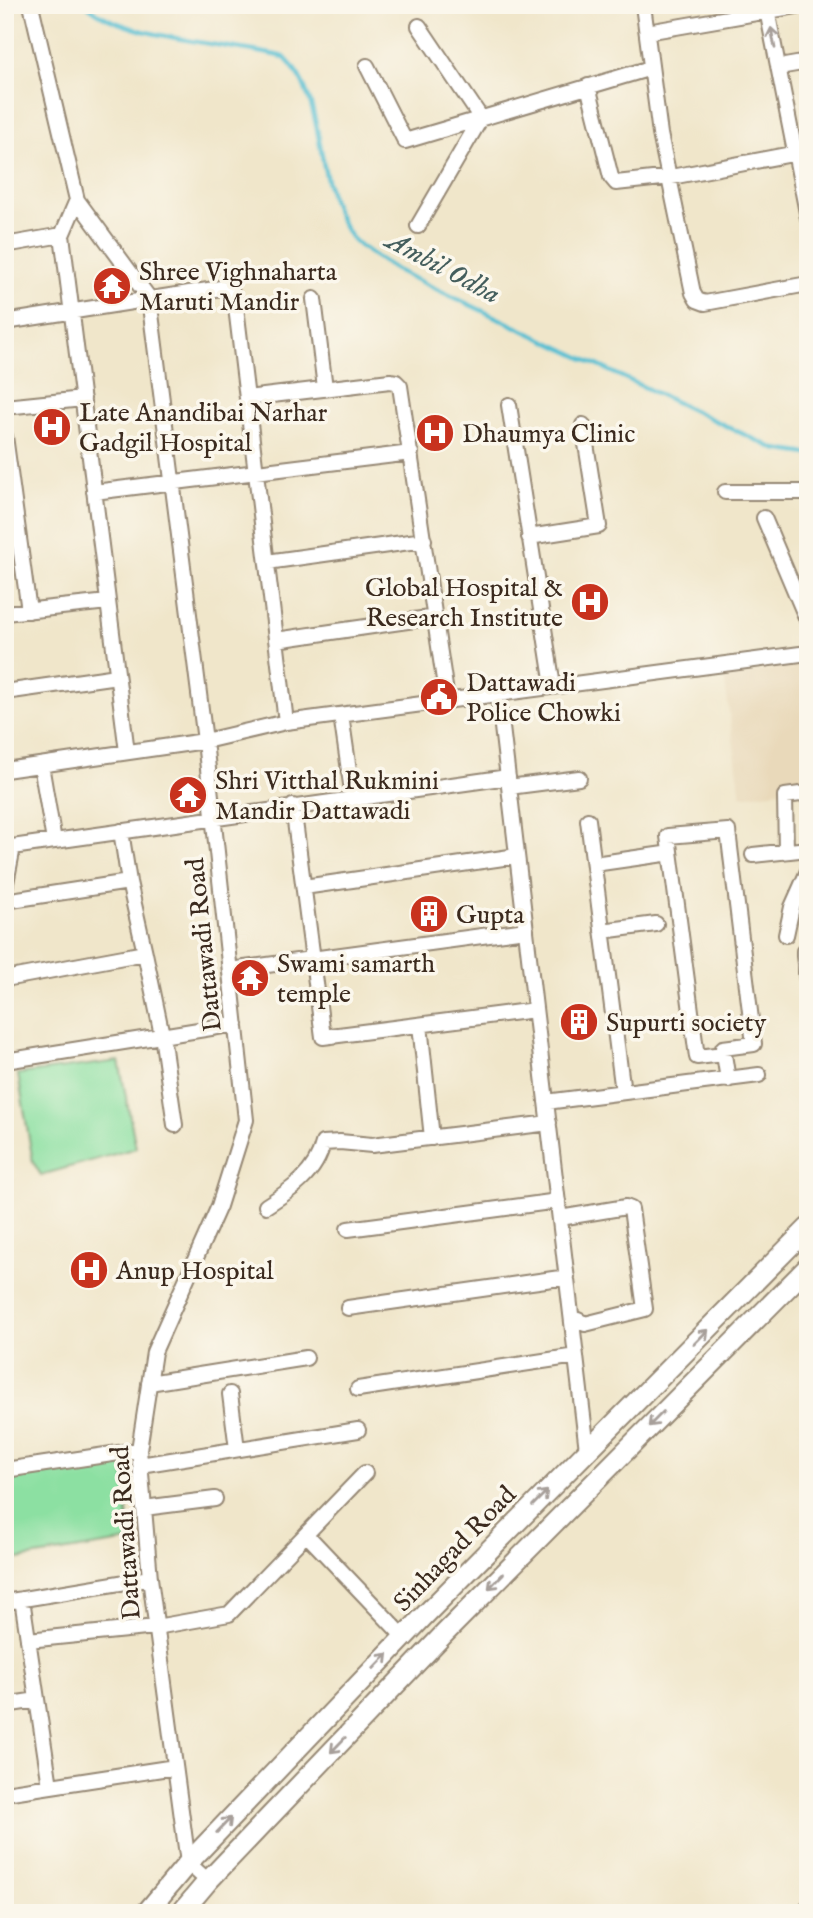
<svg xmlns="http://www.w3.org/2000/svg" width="813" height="1918" font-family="'IM FELL English',serif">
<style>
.built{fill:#e9d9ba}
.green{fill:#8ce0a2;stroke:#648560;stroke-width:2}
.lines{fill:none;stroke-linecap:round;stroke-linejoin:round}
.stream{stroke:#56bfd2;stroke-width:4.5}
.minor-casing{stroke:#968874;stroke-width:18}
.major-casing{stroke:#968874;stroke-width:23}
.minor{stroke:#fff;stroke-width:14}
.major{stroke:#fff;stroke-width:19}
.oneway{stroke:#a79f9a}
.labels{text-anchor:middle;stroke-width:7;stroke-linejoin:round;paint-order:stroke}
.poi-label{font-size:26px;fill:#3b2a1e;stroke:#fbf7ec;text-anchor:start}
.street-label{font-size:26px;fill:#3b2a1e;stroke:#fbf7ec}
.water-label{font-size:28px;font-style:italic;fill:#445e5d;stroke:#fbf7ec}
</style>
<rect width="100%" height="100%" fill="#fbf7ec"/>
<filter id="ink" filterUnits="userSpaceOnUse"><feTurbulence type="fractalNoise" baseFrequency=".0143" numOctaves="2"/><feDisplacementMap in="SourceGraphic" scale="14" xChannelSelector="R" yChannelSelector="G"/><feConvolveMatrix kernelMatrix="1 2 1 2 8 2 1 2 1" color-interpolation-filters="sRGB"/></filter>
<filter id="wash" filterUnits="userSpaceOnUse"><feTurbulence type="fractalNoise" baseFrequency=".00686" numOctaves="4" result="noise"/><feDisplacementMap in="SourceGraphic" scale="28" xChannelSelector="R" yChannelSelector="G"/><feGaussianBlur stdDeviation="1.57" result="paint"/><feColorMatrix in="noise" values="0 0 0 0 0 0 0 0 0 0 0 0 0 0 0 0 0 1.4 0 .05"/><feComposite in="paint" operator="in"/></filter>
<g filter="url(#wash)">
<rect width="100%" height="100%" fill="#f0e6ca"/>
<!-- built -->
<path class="built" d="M808,664V787L741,796L724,676Z"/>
<!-- green -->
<path class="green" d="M119,1061L136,1148L41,1175L33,1162L18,1074Z
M124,1461L129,1541L5,1561V1479Z"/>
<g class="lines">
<!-- stream -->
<path class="stream" d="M87,5C122,39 234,44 284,57C331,102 311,188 352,238C363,251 382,260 396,270L775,449L808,454"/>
</g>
</g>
<g filter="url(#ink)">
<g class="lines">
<!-- minor casing -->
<g class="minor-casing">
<path id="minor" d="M31,5L77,200L149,298L205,741L246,1120L219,1206L154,1352L139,1450L150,1578L188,1863L208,1881
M643,5L660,134L693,293L697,300L705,303L808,284
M766,5L808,218
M647,32L803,5
M367,66L405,141L651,68
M779,67L808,62
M588,86L611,177L616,183L671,177L808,151
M77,200L62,235L127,752
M418,226L481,118L419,26
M5,245L62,235
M314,299L325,388
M5,322L221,288L231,291L235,299L286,722
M247,398L390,381L396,382L400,386L447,700
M509,405L553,686
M5,407L83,399
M5,436L29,611
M94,492L411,453
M725,492H808
M764,518L808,622
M529,537L599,526L583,425
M267,562L424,540
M5,613L108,602
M276,640L435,617
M5,692L117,676
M498,693L587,1450
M341,715L353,798
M41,765L54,841
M5,770L205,741L286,722L808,653
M509,787L579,778
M293,806L323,1037L535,1010
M588,820L623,1092
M5,848L508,777
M786,851L785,796L808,793
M753,855L808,849
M594,864L664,854
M304,887L517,856
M5,888L13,847
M5,901L129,882
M602,931L656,924
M786,935L792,907L808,871
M808,947L804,951V956L808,989
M145,953L162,1035L175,1125
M230,970L526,930
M5,979L145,953L129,882L121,831
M420,1025L432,1138
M724,1054L697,1057L668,836L728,831L754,1044L723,1048L728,1080
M5,1061L236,1024
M546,1102L759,1075
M266,1206C291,1190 316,1174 323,1143L340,1142L372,1145L549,1123
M560,1218L626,1207L631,1209L645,1309L585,1324L578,1320L572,1321
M348,1229L558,1201
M348,1308L567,1277
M149,1383L306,1358
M358,1389L576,1356
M230,1394L237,1449
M140,1465L358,1430
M5,1470L139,1450
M144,1508L215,1499
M306,1534L404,1637
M22,1599L50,1786
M5,1602L150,1578
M28,1640L156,1627L229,1614L365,1473
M5,1705L37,1700
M5,1793L175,1767
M803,1913L808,1907"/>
</g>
<!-- major casing -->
<g class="major-casing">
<path id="major" d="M146,1913L188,1863L426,1614L808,1228
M181,1913L208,1881L445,1633L808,1267"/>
</g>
<!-- minor -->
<use href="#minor" class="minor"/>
<!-- major -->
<use href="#major" class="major"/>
</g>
<!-- one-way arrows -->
<defs><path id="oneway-shaft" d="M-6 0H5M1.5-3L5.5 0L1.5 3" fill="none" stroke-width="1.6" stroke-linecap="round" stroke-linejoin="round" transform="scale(1.75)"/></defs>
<g class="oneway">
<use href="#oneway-shaft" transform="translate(773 38) rotate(-101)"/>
<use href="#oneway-shaft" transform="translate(701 1337) rotate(-45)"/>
<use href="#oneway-shaft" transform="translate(656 1419) rotate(135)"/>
<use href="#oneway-shaft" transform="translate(540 1498) rotate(-45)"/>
<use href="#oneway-shaft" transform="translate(496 1581) rotate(135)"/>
<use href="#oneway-shaft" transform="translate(381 1661) rotate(-46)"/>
<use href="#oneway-shaft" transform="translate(338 1745) rotate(134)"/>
<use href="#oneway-shaft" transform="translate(224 1825) rotate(-46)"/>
</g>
</g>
<!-- icons -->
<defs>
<g id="temple-disc" transform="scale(2.0125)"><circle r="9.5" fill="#c8321e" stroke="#fbf7ec"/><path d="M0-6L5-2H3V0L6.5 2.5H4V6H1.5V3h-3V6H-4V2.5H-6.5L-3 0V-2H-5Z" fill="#fff"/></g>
<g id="hospital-disc" transform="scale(2.0125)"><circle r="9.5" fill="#c8321e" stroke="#fbf7ec"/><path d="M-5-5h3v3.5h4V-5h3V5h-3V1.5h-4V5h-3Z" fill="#fff"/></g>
<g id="civic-disc" transform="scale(2.0125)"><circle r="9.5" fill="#c8321e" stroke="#fbf7ec"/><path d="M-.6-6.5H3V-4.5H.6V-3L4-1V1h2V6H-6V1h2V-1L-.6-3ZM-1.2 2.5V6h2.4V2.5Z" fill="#fff"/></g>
<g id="building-disc" transform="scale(2.0125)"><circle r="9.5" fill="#c8321e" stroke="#fbf7ec"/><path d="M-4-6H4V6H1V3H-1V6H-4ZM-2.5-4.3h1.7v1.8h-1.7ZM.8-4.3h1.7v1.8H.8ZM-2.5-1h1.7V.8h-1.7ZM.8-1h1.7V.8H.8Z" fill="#fff"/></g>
</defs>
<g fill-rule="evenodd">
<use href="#temple-disc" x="112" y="286"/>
<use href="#hospital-disc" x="52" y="427"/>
<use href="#hospital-disc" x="435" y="433"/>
<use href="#hospital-disc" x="590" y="602"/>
<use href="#civic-disc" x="439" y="697"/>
<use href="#temple-disc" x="188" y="795"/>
<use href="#building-disc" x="429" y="914"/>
<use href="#temple-disc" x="250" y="978"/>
<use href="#building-disc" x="579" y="1022"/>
<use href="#hospital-disc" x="89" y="1270"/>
</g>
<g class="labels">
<!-- poi labels -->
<g class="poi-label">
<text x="139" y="280">Shree Vighnaharta<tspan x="139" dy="30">Maruti Mandir</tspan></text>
<text x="79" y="421">Late Anandibai Narhar<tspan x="79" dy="30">Gadgil Hospital</tspan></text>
<text x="462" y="442">Dhaumya Clinic</text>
<text x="563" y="596" text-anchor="end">Global Hospital &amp;<tspan x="563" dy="30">Research Institute</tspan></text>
<text x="466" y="691">Dattawadi<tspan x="466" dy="30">Police Chowki</tspan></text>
<text x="215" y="789">Shri Vitthal Rukmini<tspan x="215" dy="30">Mandir Dattawadi</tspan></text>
<text x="456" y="923">Gupta</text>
<text x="277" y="972">Swami samarth<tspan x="277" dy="30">temple</tspan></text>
<text x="606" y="1031">Supurti society</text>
<text x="116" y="1279">Anup Hospital</text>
</g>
<!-- street labels -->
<g class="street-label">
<text transform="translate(203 945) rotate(-96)" y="9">Dattawadi Road</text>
<text transform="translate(125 1533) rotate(-94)" y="9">Dattawadi Road</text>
<text transform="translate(454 1548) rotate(-46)" y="9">Sinhagad Road</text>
</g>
<!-- water labels -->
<g class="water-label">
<text transform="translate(444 266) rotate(28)" y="10">Ambil Odha</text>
</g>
</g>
<!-- margin -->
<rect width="813" height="1918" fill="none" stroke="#fbf7ec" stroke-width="28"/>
</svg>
